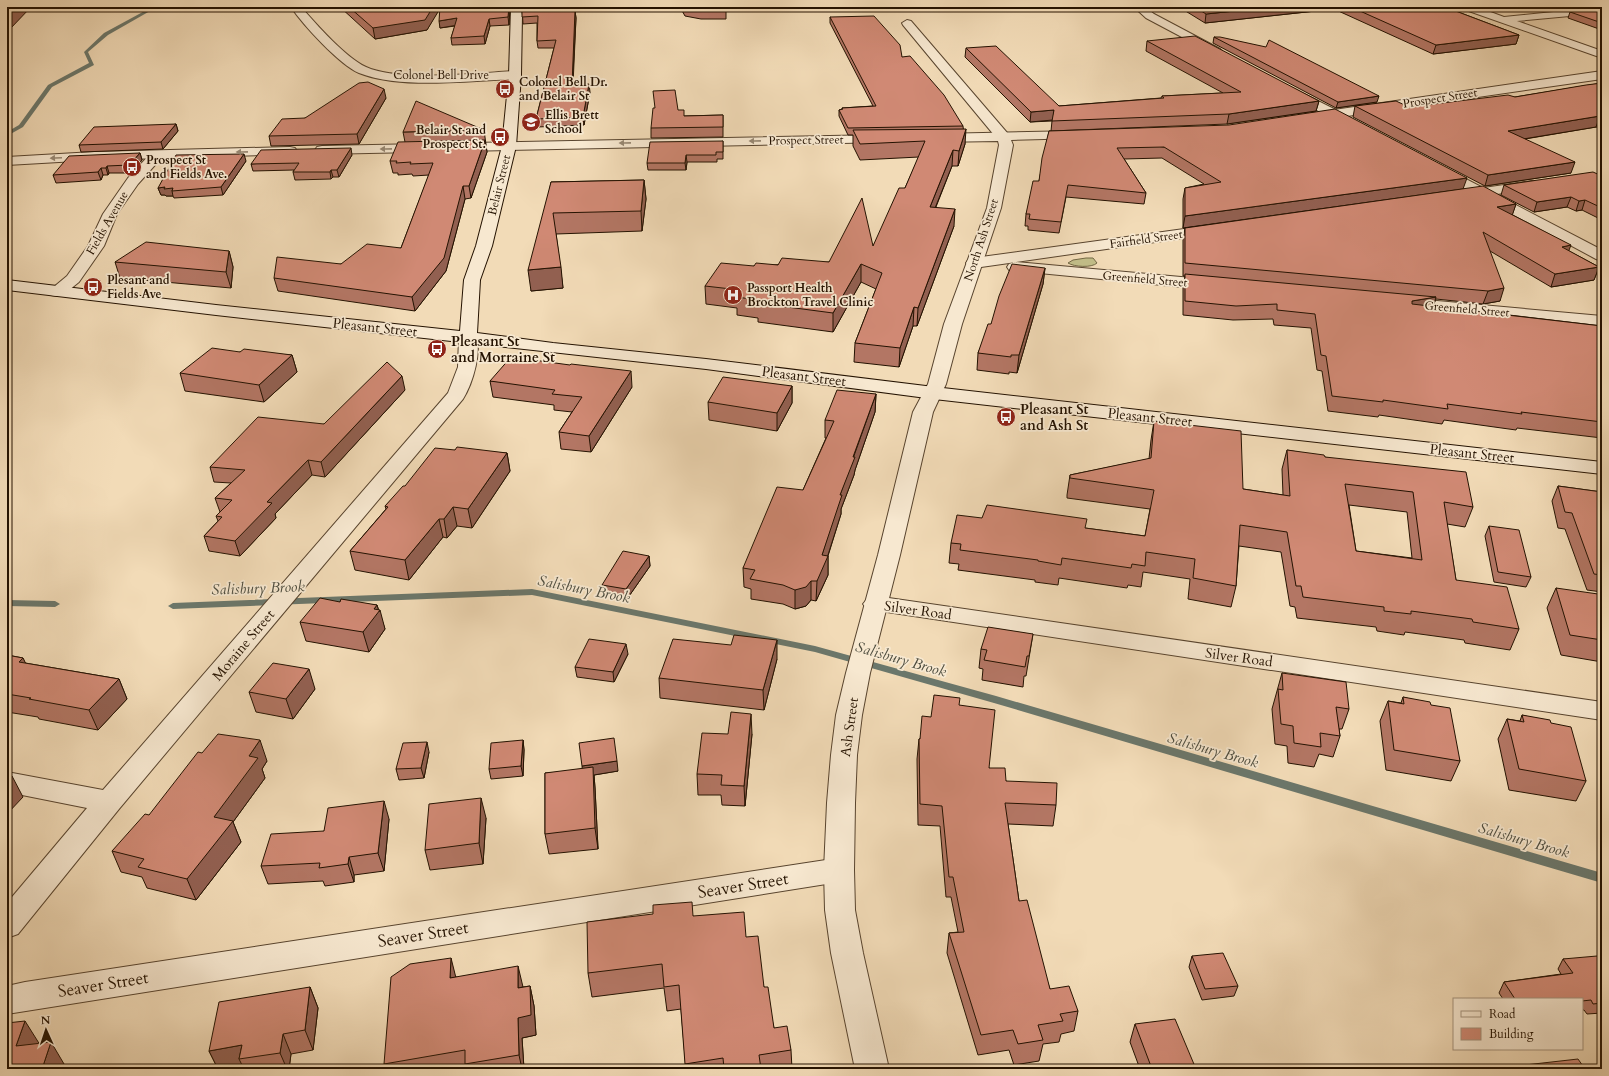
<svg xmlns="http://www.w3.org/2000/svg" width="1609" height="1076" font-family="Cardo,serif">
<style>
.green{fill:#c2be89;stroke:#736845}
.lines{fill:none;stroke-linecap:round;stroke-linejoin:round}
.stream{fill:#6b776b;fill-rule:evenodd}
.minor-casing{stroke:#58442e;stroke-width:2}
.tertiary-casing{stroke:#58442e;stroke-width:2}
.secondary-casing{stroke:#241201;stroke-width:2}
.minor{fill:#f7e8d0;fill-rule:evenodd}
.tertiary{fill:#f7e8d0;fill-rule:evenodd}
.secondary{fill:#f7e8d0;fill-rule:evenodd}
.wall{fill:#b37664;stroke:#241201;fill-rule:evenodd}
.shaded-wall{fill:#926051;stroke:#241201}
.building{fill:#d08974;stroke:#241201;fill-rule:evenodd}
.oneway{fill:#988873}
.labels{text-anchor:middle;stroke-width:3.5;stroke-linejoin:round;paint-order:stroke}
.far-street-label{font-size:12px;fill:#241201;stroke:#f7e8d0}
.far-poi-label{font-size:12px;font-weight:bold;fill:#241201;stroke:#f7e8d0;text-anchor:start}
.street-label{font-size:14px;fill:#241201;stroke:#f7e8d0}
.poi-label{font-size:14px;font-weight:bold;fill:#241201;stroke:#f7e8d0;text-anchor:start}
.water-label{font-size:15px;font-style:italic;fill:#4e4d3f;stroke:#f7e8d0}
.near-street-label{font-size:17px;fill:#241201;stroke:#f7e8d0}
</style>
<rect width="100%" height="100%" fill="#f2dbb7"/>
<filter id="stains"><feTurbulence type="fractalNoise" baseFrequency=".005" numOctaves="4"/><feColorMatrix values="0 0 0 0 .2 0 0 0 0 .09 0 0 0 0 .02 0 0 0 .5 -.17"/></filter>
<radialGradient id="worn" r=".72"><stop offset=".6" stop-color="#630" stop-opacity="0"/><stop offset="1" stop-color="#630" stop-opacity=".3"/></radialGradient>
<!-- green -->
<path class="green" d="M1086,258H1093L1097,263C1092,268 1074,267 1068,263L1073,260Z"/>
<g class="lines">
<!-- stream -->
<path class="stream" d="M152,7H157L108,35L88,52L94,65L52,87L23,127L7,136V132L19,125L48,85L89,63L84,52L104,33Z
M532,589L815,646L996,696L1602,873V883L994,703L815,652L532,595L173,609L168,606L173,603Z
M7,600L55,601L60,604L55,607L7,606Z"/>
<!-- minor casing -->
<g class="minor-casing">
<path id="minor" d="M291,7H301C317,25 345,57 366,67C398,82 478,73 515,71L519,73L521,75L519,77L515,79C470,80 402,90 359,73C340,65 303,25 291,7Z
M1134,7H1145L1154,14L1220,49L1222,51L1220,53H1212L1146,18Z
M1462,7H1477L1504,17L1602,7V13L1517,21L1602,51V58L1463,9Z
M907,20L911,21L1009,135L1011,138L1009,141H999L903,25L902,23Z
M1292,88L1338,111L1340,114L1338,117H1330L1288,95L1286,92L1288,89Z
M157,151L162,152L164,155L138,184L117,214L104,246L79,282L63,295L57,296L51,295L49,291L67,276L88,246L103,214L128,178L152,152Z
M1532,181L1537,182L1539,185L1537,188L1463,199L1458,198L1456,195L1458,192L1463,191Z
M1213,225L1218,227L1221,230L1218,233L974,268L968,266L966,263L968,260L974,258Z
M1015,262L1214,280L1220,282L1222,285L1220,288L1214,290L1009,270L1007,267L1009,264Z
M1404,298L1602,316V326L1398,307L1396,303L1398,299Z
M468,332L474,333C484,348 472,385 463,399L119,809L18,934L7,938V903L87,808L7,792V772L103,790L448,393L458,367L459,337L462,333Z
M875,596L1602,702V720L867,609L863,604L867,599Z
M839,858L849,862L854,870L849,878L839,882L7,1014V986L25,982Z"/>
</g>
<!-- tertiary casing -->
<g class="tertiary-casing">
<path id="tertiary" d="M1602,71V79L1313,121L1309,120L1307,117L1309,114L1313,113Z
M1077,131L1082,132L1084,135L1082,138L1011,140L1013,145L1001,208L962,324L946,384L933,412L900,555L870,673L862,715L857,755L855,803L854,870L855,910L863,953L889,1069H855L831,953L825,910L824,870L827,803L831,755L836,715L846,673L878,555L913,412L928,384L944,324L987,208L999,145L998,141L936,142L931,141L929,138L931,135L936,134Z
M883,135L888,136L890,139L888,142L322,154L317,153L315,150L317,147L322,146Z
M290,147L295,148L297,151L295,154L94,160L7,165V157L94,152Z
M1439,165L1602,250V261L1596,259L1434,172L1432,169L1434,166Z"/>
</g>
<!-- secondary casing -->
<g class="secondary-casing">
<path id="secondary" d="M511,7H521L522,15L521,75L516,146L492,246L480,280L477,333L553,343L706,359L934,387L1602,462V474L934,399L706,369L216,315L7,290V280L216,305L460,331L464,280L476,246L502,146L509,75Z"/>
</g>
<!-- minor -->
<use href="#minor" class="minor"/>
<!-- tertiary -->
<use href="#tertiary" class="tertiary"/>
<!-- secondary -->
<use href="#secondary" class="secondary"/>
</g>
<!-- wall -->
<path class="wall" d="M340,7H510L509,25L490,26L485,44L452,45L451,38L455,26L440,28V7L427,30L375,39Z
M522,7H563L572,11H575L576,18L573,85L590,92L584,125L537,127L536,119L554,48H538L537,41V23L523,24Z
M680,7H726V19H701L685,16Z
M1179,7H1445L1519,35L1516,44L1433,54L1334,9L1205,23Z
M1602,9V30L1568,18L1570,12Z
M830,17L902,57L963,126L965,144L958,166H952L936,207L954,226L917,326H913L899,367L854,362L855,343L876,289L861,282L833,332L758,322V318L737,315V308L706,304L705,286L754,266L829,262L873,246L905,188L919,157L860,160L853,146V135H848L839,116V110L842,109V108L873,106L830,23Z
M1214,37L1377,102L1336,108L1213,43Z
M1147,41L1319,101L1316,111L1227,124L1051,131L1052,121L1030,122L965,57L966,48L1059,106L1161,98L1162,96L1223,93L1146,51Z
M1602,83V129L1596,127L1525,139L1571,173L1485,186L1353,117L1355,106L1409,107L1515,97Z
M386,98L359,144L271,146L269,136L305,118Z
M678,110L684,116L723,115V137L651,138V128Z
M176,124L178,131L163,149L81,152L79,145Z
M484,130L487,152L471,198L465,199L446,271L415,311L278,291L274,278L341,264L401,248L429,175L413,176L412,174L398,175V173H393L390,161L405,142L403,132Z
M1049,131L1463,189L1516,204L1512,215L1569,251L1599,267L1594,280L1551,287L1490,251L1500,301L1483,304L1436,299L1433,306L1602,326V438L1517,428L1516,430L1444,420L1442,424L1379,415L1378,417L1328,411L1322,371L1317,370L1311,328L1274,325L1273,319L1233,320L1183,315V288L1185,276H1183V240L1185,228L1398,198L1183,228V199L1185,188L1204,184L1162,158L1124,159L1146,193L1144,204L1066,197L1059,233L1028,230V226H1025L1026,214L1039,181Z
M723,141V159H717V162H687L686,170H648L647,163Z
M140,153L142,160L131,173H109L108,175H103L101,180L56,183L53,175Z
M352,155L339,177H333L331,179L295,180L293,172L294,170L253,171L251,164Z
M246,161L223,195L174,198L173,196H166L165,195H161L158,188Z
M1602,176V220L1582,210L1576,211L1567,207L1534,212L1501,195L1504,185Z
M644,180L646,199L642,231L556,234L563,288L531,291L551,182Z
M229,251L233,267L231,288L120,278L115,262Z
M1045,268L1043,284L1017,373L1009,372V374L977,370L978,353L991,324Z
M240,352L292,355L297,372L264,402L185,391L180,373Z
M490,381L632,387L591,452L561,449L559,432L572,412L554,410V405L493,397Z
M792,386V403L777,431L709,420L708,402Z
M405,390L325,477L312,475L275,514L276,518L240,556L209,551L204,536L218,521L216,516L220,512L215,498L231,483L214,482L210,467L324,424Z
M876,394L875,412L855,470L854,475L841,509V514L828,556V575L816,601L811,600L806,606L795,609L783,604L751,599V589L744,587L743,568L803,490L826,438H825V420Z
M1154,421L1243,489L1283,495L1282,469L1287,450L1325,457L1473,507L1465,527L1447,524L1456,580L1519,629L1510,650L1465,643L1464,640L1405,632L1404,635L1377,631L1376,627L1297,618L1295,607L1290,606L1281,552L1239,546L1236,586L1231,607L1188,599L1190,579L1143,572L1141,587L1128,585L1127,588L1059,578L1058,585L1035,582V580L958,570L959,564L949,563L951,543L982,518L1085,528L1145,536L1150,509L1067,498V495L1070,475L1149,459L1151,440ZM1349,505L1407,512L1412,558L1356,551Z
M455,450L507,453L510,471L472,528L457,526L447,538L443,537L409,580L355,570L350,551L386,509L385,506L405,486Z
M1558,486L1602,492V592L1587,590L1565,529L1558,528L1552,501Z
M1489,526L1531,577L1526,587L1494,582L1485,536Z
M649,556L650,566L627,599L603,595L602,585Z
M1556,588L1602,606V662L1561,655L1547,608Z
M340,602L377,605L385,629L369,652L306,641L300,622Z
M1033,634L1026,676H1024L1023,687L982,680L983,669L979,668L981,649Z
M628,654L614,682L577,677L575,667Z
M7,655L23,658L25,663L119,679L127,699L98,730L39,719L38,717L7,712Z
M777,659L764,710L660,698L659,678Z
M1282,673L1349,709L1342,729H1339L1340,736L1333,757L1319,754L1314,767L1288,763L1287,746L1275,744L1272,709Z
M315,689L293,719L256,712L249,692Z
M1403,697L1431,705L1460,761L1451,781L1386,770L1380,721L1388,701L1401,703Z
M959,705L989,768L1006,781L1056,805L1053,826L1008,824L1019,901L1050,989L1078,1011L1074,1031L1061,1034L1059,1042L1043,1044L1039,1061L1014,1065L1009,1050L978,1055L947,953L949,933L958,932L951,897H946L940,826L918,825L917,759L919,739H920L931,717Z
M1522,715L1551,723L1586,781L1576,801L1509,790L1498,739L1507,719L1520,721Z
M752,734L745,806L722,805L721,795H698L697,774Z
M523,740L524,750L523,776L491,779L489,769Z
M429,752L424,778L399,780L396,769Z
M267,761L262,769L265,778L233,822L241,842L196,900L147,888L142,877L121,872L112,851L149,815Z
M618,771L594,775L595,788L598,849L549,854L545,834V773Z
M486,818L483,864L430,870L425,850Z
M389,819L384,871L354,875V882L325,886L323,881L268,884L261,866L324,831Z
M693,916L746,937L764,987L774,1028L791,1050L792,1069H686L681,1009L667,1011L664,988L592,997L588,973Z
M1192,956L1238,986L1234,996L1202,1000L1189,967Z
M1563,959L1602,962V1013L1587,1014L1584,1010H1582V999H1503L1499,993L1504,982L1561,974L1558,969Z
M456,977L523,987L530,986L534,1006L536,1035L522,1038L524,1069H386L384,1064Z
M310,987L318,1008L313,1050L291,1054L289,1069H244L243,1067L232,1069H218L209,1051Z
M1135,1024L1196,1069H1140L1130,1042Z
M1525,1065L1585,1069H1523Z"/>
<!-- shaded-wall -->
<path class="shaded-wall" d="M9,7H31L10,29H7V9Z
M433,7H441L427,30L375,39L373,28Z
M509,7H510L509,25L508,17Z
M1273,7H1335L1334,9L1205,23L1206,14Z
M575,11L576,18L572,92V85Z
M457,18L458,25L440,28L439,21Z
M489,19L490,26L485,44L484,36Z
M1519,35L1516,44L1433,54L1436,45Z
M589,84L590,92L584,125L583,117Z
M384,89L386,98L359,144L357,134Z
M1379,96L1377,102L1336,108L1338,102Z
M1319,101L1316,111L1227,124L1229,114Z
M1054,110L1053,120L1030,122L1031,112Z
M1600,116L1596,127L1505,142L1508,131Z
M176,124L178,131L163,149L161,142Z
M966,129L965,144L958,166L959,151Z
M485,140L487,152L471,198L469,186Z
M351,148L352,155L339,177L337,170Z
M953,150L952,166L929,223L930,207Z
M140,153L142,160L131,173L129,165Z
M244,154L246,161L223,195L221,187Z
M686,155L687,162L686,170L685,163Z
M1575,162L1571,173L1485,186L1488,175Z
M107,166L109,173L108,175L106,168Z
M101,168L103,175L101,180L98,172Z
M331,170L333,177L331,179L330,172Z
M1467,178L1463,189L1183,228L1185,216Z
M644,180L646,199L642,231L641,211Z
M463,186L465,199L446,271L415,311L412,297Z
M165,187L173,188L172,191L173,196H166L165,195H161L158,188Z
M1571,197L1567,207L1534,212L1537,202Z
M1585,200L1582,210L1576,211L1579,201Z
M1516,204L1512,216L1497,207Z
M955,209L954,226L917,326L918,308Z
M1571,245L1566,258L1562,247Z
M229,251L233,267L231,288L226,272Z
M861,264V282L833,332V313Z
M561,267L563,288L531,291L528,270Z
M1599,267L1594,280L1551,287L1555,274Z
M1045,268L1043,284L1017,373L1019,355Z
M1504,288L1500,301L1483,304L1488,291Z
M1436,297L1432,312L1407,316L1412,301Z
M914,307L913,326L899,367L900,348Z
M292,355L297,372L264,402L259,385Z
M631,371L632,387L591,452L589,436Z
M402,376L405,390L325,477L321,462Z
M792,386V403L777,431V413Z
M876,394L875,412L855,470L854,475L841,509V514L827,558L828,556V575L816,601L817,581L822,555L840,495Z
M507,453L510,471L472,528L468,509Z
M308,460L312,475L275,514L276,518L240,556L235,541L267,502Z
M453,507L457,526L447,538L444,519Z
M439,519L443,537L409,580L405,560Z
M649,556L650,566L627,599L626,589Z
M811,581V600L806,606L795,609V590Z
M377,605L379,612L380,610L385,629L369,652L363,632L374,609Z
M777,640V659L764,710L763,690Z
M626,644L628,654L614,682L613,672Z
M23,658L33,678L19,662Z
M309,669L315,689L293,719L286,699Z
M119,679L127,699L98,730L89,710Z
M751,714L752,734L745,806L744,786Z
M260,740L267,761L262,769L265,778L233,822L241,842L196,900L187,879L214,817L249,756Z
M523,740L524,750L523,776L521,766Z
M427,742L429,752L424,778L421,768Z
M617,761L618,771L594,775L595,788L598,849L595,828L583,777L582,766Z
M12,776L23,797L7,814V782Z
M481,798L486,818L483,864L479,843Z
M384,801L389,819L384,871L378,853Z
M349,857L354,875V882L348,864Z
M451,958L456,978H450Z
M518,966L523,987L518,988Z
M530,986L534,1006L536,1035L522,1038L524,1069H522L519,1055L518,1018Z
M310,987L318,1008L313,1050L305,1030Z
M25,1021L42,1048L16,1046Z
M283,1034L291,1054L289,1069H287L280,1053Z
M51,1042L67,1069H42Z
M242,1045L239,1059L243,1067L232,1069H218L209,1051Z"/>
<!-- building -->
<path class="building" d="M349,7H433L425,20L373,28Z
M440,7H509L508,17L489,19L484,36L451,38L457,18L439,21Z
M522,7H572V11H575L572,85L589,84L583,117L536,119L556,40L537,41L538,16L522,17Z
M1195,7H1273L1206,14Z
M1351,7H1445L1519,35L1436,45Z
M1602,9V23L1570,12Z
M874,16L900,45L902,57L910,56L944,95L963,126L848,128L839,110L843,109L842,108L876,106L830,17Z
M1195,36L1319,101L1229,114L1052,121L1054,110L1031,112L966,48L996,46L1059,106L1164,98L1162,96L1241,92L1147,41Z
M1214,37H1220L1266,47L1269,40L1379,96L1338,102Z
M368,82L384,89L357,134L269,136L282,119L305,118L359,83Z
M1602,83V117L1600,116L1508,131L1575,162L1488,175L1355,106L1396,101L1409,107L1508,95L1515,97L1586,85Z
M675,90L678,110H684V116L723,115V127L651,128L653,108H655L653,91Z
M416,101L484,130L403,132Z
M1335,109L1467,178L1185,216V188L1221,182L1164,147L1117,148L1146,193L1068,185L1061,222L1029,219L1030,214H1026L1033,181H1039L1042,158L1049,131L1229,125Z
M176,124L161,142L79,145L94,127Z
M966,129L959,151L953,150L930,207L955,209L918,308L914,307L900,348L855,343L882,273L861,264L833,313L757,303L759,300L736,297L740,290L705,286L721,263L754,266L756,263L778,265L782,258L829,262L862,198L873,246L899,188H905L925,141L860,144L853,130Z
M485,140L469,186H463L444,258L412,297L274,278L277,257L341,264L367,244L401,248L433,163L410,164L411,162L396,163L397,161H390L398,142Z
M723,141V152H716V155H686L685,163H647L650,142Z
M351,148L337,170H331L330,172H293L299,163L251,164L261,150Z
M140,153L129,165L107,166L106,168H101L98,172L53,175L69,156Z
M244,154L221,187L172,191L173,188L164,189L165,187L158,188L176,155Z
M1593,172L1602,176V208L1585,200L1579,201L1571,197L1537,202L1504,185Z
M644,180L641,211L553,213L561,267L528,270L551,182Z
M1483,186L1516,204L1497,207L1571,245L1562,247L1599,267L1555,274L1483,232L1504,288L1488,291L1185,263V228Z
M146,242L229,251L226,272L115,262Z
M1012,264L1045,268L1019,355H1011V357L978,353L988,324H991L999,296Z
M1185,274L1436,297L1412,301V304L1602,326V422L1521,412L1522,414L1447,404L1448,409L1383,400V402L1332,396L1326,356L1321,355L1315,314L1277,310V304L1236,306L1185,301Z
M212,348L240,352L244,349L292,355L259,385L180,373Z
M511,357L570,365L571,364L631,371L589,436L559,432L582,397L552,394L555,390L490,381Z
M387,362L402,376L321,462L308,460L267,502L272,503L235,541L204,536L222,517L216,516L232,500L215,498L245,470L210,467L258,417L324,424Z
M723,377L792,386L777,413L708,402Z
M837,390L876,394L853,457H855L840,495H842L822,555L828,556L817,581H811L806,587L795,590L783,585L750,579L755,570L743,568L777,487L803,490L834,421L825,420Z
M1154,421L1241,431L1243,489L1290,496L1287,450L1324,455L1325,457L1466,472L1473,507L1444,502L1456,580L1507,587L1519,629L1473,622L1472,619L1411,611V614L1384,611V607L1303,597L1301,586H1296L1287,532L1240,525L1236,586L1193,578L1195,559L1146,552L1145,566L1132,564L1131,568L1062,558L1061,565L1038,561V560L960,550L961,544L951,543L957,515L982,518L987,505L1087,519L1085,528L1145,536L1154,490L1070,478V475L1151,458ZM1345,484L1413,492L1422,560L1356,551Z
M457,447L507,453L468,509L453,507L444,519H439L405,560L350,551L388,507L385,506L403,486H405L435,448L455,450Z
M1558,486L1602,492V575L1594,574L1572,513L1565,512Z
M1489,526L1519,530L1531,577L1498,572Z
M623,551L649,556L626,589L602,585Z
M1556,588L1598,594L1602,606V640L1570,635Z
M320,598L340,602L341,599L377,605L374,609L380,610L363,632L300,622Z
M988,627L1033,634L1029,656H1027L1025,667L984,660L987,650L981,649Z
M734,635L777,640L763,690L659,678L673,639L731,645Z
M589,639L626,644L613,672L575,667Z
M7,655L23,658L19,662L119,679L89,710L29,699L31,698L7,694Z
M273,663L309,669L286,699L249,692Z
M1282,673L1346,682L1349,709L1336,707L1340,736L1320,733L1321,747L1294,743L1293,726L1281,724L1278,689L1283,690Z
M934,695L960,698L959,705L995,710L989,768H1005L1006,781L1057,783L1056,805L1005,803L1019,901L1027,900L1050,989L1069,986L1078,1011L1060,1014L1063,1021L1038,1025L1043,1040L1018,1044L1013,1030L981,1035L949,933L964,932L953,877H949L942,806L920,804L919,739H920L922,716L931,717Z
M1403,697L1430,702L1431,705L1450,708L1460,761L1394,750L1388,701L1404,704Z
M731,712L751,714L744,786L721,785L722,775L697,774L702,733L728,734Z
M1522,715L1550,720L1551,723L1571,727L1586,781L1519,769L1507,719L1524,722Z
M218,734L260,740L249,756L258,758L214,817L233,821L187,879L138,867L144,859L112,851L145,814L149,815L198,752L202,753Z
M614,738L617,761L582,766L579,743Z
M523,740L521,766L489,769L491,743Z
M427,742L421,768L396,769L403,743Z
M593,767L595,828L545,834V773Z
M7,775L12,776L7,782Z
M481,798L479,843L425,850L429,804Z
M384,801L378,853L349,857L348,864L319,868L320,863L261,866L271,834L324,831L328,808Z
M692,902L693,916L744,912L746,937L758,936L764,987H768L774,1028L787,1026L791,1050L759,1055L761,1069H724L723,1058L685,1064L679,985L664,987L662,964L588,973L587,922L653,914V905Z
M1223,953L1238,986L1205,989L1192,956Z
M1597,956L1602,962V1003L1593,1004L1591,1000L1582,1001V999H1515L1504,982L1573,973L1563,959Z
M451,958L450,978L518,966V988L530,986L531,1015L518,1018L519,1055L465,1064V1050L384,1064L391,977L410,964Z
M310,987L305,1030L283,1034L280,1053L239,1059L242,1045L209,1051L219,1002Z
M1175,1019L1196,1069H1152L1135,1024Z
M25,1021L16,1046L51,1042L42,1069H7V1023Z
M1578,1059L1585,1069H1527L1525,1065Z"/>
<!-- one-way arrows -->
<defs><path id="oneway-solid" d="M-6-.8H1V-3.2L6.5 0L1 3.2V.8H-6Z"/></defs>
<g class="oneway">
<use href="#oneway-solid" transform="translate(755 141) rotate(179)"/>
<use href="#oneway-solid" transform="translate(625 143) rotate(179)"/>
<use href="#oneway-solid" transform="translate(386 149) rotate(179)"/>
<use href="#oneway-solid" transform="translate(242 152) rotate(179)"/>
<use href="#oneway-solid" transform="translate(56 158) rotate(177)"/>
</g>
<!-- icons -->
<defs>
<g id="bus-disc" transform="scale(1)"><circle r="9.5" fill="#8f2418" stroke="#f7e8d0"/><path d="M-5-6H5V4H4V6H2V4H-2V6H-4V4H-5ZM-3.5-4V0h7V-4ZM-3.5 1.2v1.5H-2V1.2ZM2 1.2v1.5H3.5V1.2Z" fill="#fff"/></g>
<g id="school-disc" transform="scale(1)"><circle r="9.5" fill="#8f2418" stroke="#f7e8d0"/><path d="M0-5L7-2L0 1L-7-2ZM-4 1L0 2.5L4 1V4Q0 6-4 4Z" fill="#fff"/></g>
<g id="hospital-disc" transform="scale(1)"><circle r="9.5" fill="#8f2418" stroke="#f7e8d0"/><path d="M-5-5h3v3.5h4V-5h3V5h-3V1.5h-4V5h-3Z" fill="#fff"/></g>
</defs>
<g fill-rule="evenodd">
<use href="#bus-disc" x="505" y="89"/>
<use href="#school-disc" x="531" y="122"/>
<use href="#bus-disc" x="500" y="137"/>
<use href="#bus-disc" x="132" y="167"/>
<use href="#bus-disc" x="93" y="287"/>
<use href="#hospital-disc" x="733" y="295"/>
<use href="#bus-disc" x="437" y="349"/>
<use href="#bus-disc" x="1006" y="417"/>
</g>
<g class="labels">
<!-- far-street labels -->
<g class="far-street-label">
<text x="441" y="79">Colonel Bell Drive</text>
<text transform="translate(1440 98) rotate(-9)" y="4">Prospect Street</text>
<text transform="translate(806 140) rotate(-1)" y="4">Prospect Street</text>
<text transform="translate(499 185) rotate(-76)" y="4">Belair Street</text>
<text transform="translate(107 223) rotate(-60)" y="4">Fields Avenue</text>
<text transform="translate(1146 239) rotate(-8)" y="4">Fairfield Street</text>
<text transform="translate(981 240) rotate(-72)" y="4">North Ash Street</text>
<text transform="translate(1145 279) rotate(5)" y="4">Greenfield Street</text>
<text transform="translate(1467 309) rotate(5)" y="4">Greenfield Street</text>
</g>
<!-- far-poi labels -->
<g class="far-poi-label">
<text x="519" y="86">Colonel Bell Dr.<tspan x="519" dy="14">and Belair St</tspan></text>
<text x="545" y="119">Ellis Brett<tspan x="545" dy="14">School</tspan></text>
<text x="486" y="134" text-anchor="end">Belair St and<tspan x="486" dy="14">Prospect St.</tspan></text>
<text x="146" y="164">Prospect St<tspan x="146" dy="14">and Fields Ave.</tspan></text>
<text x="107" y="284">Plesant and<tspan x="107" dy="14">Fields Ave</tspan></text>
<text x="747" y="292">Passport Health<tspan x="747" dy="14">Brockton Travel Clinic</tspan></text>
</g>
<!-- street labels -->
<g class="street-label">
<text transform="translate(375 327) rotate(6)" y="5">Pleasant Street</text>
<text transform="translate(804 376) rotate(7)" y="5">Pleasant Street</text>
<text transform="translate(1150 417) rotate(6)" y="5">Pleasant Street</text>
<text transform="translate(1472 453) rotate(6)" y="5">Pleasant Street</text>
<text transform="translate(918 610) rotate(8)" y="5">Silver Road</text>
<text transform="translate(243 645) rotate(-50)" y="5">Moraine Street</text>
<text transform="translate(1239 657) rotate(8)" y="5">Silver Road</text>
<text transform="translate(849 727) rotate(-82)" y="5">Ash Street</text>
</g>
<!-- poi labels -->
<g class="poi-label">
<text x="451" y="346">Pleasant St<tspan x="451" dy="16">and Morraine St</tspan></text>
<text x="1020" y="414">Pleasant St<tspan x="1020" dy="16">and Ash St</tspan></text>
</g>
<!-- water labels -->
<g class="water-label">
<text transform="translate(258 588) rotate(-2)" y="5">Salisbury Brook</text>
<text transform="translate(584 589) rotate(11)" y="5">Salisbury Brook</text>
<text transform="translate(901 659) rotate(16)" y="5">Salisbury Brook</text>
<text transform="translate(1213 750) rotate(16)" y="5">Salisbury Brook</text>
<text transform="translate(1524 840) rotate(16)" y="5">Salisbury Brook</text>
</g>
<!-- near-street labels -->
<g class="near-street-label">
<text transform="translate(743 885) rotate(-9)" y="6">Seaver Street</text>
<text transform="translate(423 934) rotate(-9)" y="6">Seaver Street</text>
<text transform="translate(103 984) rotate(-9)" y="6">Seaver Street</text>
</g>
</g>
<!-- margin -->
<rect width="1609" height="1076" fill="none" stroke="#f2dbb7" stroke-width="24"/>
<rect x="8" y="8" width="1593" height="1060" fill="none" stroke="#241201" stroke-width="2"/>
<rect x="12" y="12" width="1585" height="1052" fill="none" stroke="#241201"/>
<!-- legend -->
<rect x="1453" y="998" width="130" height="52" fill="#f7e8d0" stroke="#a3927d"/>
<rect x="1461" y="1011" width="20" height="6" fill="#f7e8d0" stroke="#a3927d"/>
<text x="1489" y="1018" font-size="12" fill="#241201">Road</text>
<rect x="1461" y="1028" width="20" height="12" fill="#d08974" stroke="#a3927d"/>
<text x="1489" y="1038" font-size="12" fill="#241201">Building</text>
<!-- north arrow -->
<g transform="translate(46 1030) rotate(357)" stroke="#f7e8d0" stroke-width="3" paint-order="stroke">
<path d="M0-3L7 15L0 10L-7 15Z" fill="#241201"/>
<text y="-6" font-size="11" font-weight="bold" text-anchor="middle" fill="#241201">N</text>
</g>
<rect width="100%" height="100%" filter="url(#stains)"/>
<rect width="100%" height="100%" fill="url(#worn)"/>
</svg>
